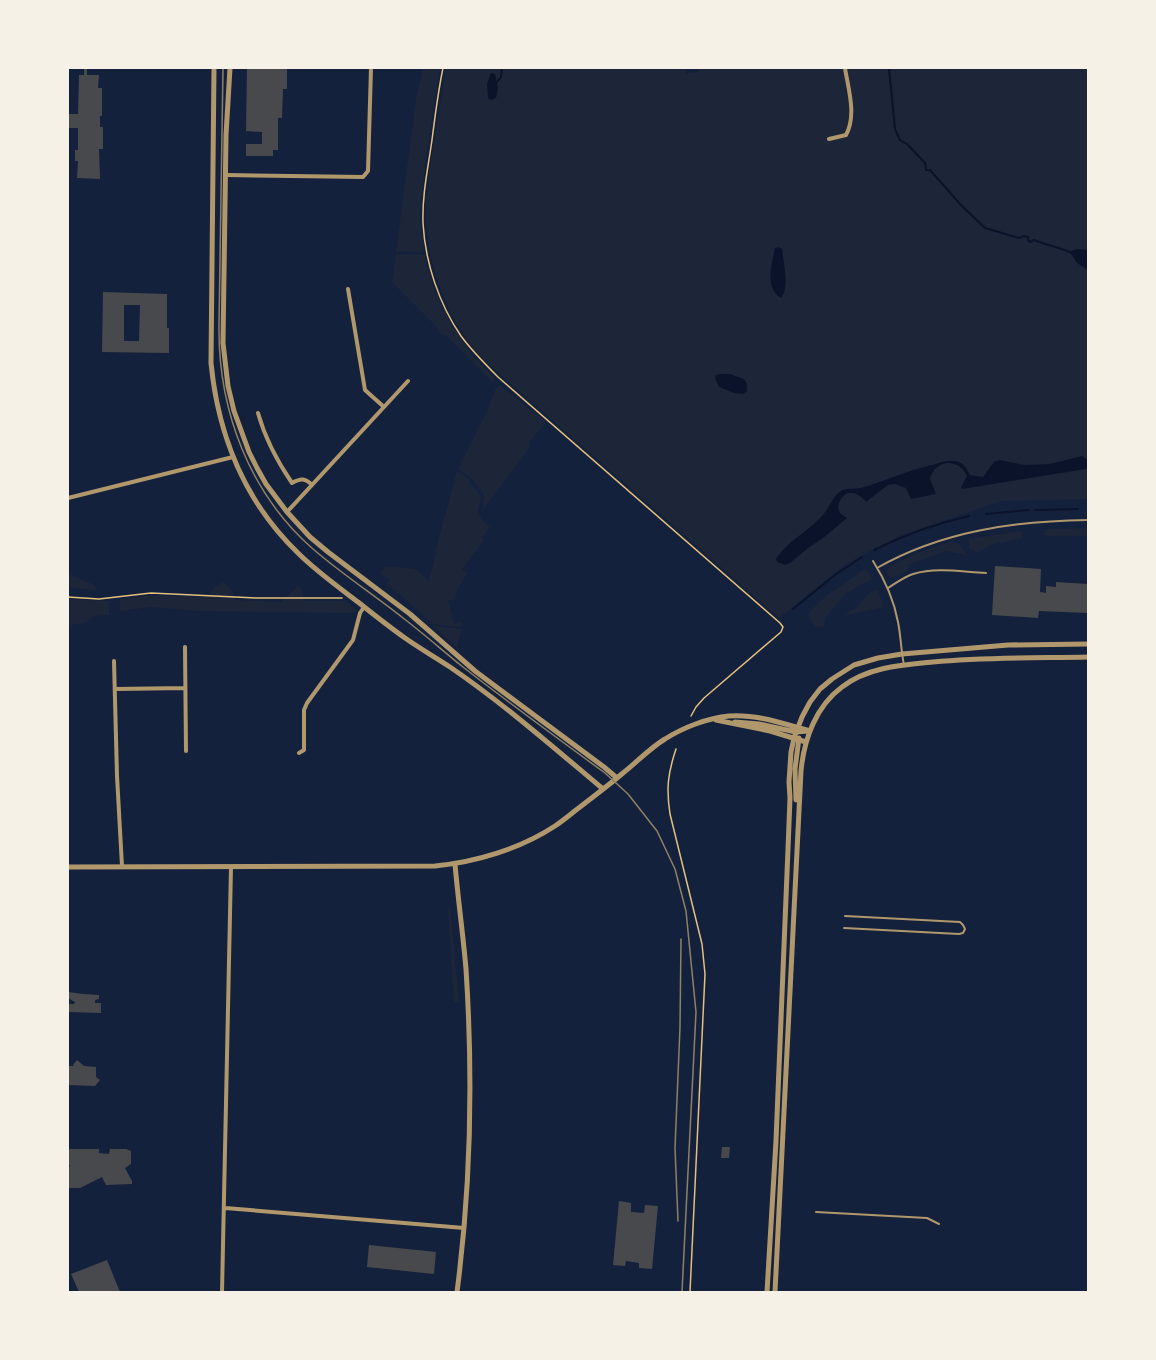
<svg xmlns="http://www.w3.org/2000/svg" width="1156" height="1360" font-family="'PT Sans Narrow',sans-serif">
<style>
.green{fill:#1d2539;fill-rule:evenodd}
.water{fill:#0b132b}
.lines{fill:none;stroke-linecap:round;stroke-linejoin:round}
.stream{stroke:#0b132b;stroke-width:2}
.building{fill:#48494c;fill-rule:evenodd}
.path{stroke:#e5c07b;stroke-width:1.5}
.service{stroke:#b1986c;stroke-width:2}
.minor{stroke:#b1986c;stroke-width:4}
.tertiary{stroke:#b1986c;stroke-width:5}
.tram{stroke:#918062;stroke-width:1.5}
</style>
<rect width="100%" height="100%" fill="#14213d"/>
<!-- green -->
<path class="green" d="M423,68H440L426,158L421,201L420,217L424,249L422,252L396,251L417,93Z
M446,68H685L686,74L699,72V68H1088V499L1001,501L899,536L846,564L779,618L510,383C496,371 482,359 471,345C444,310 429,265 426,222C424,202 428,182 431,162C436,131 441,99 446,68ZM778,247L782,249L785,274L784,294L770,278C770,268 773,259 774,248Z
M396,254L425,255L426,262L425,263H426L433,285L442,307L438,306L443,308L452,326L474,357L495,378L493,383L446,335L440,334L437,327L392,282Z
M500,385L546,422L529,442V448L483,510L484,494L470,477L458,469L486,413L496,388Z
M457,471L469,479L471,485L478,492L481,497L478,512L482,520L490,527L482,537L484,540L462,569L468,573C461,582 457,589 455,600H448L454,624L461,622L462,625L459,627L433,624L387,583L389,580L380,573L385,567H395L415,569L429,581L440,534Z
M1088,528V536H1049L1043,535L1046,529Z
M1021,531L1022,532V538L990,545L978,553L969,548V539Z
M952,541L960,545L968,555L945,551L908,565L907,571L895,577L890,578L887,572L888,568C908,556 929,548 952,541Z
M865,569L869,573L872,579L846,593L825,618L824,626L815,627L809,616L810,611L826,596Z
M68,574L92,584L96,587V590L68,587Z
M224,582L233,592L235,600L281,602L298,586L302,590L303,601H345L357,610L354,613L199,611L151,607L120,611V599L152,595L208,597L215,586Z
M876,589L878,590L884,607L842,616L856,608L868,594Z
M68,599L109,601V615L94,616L85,623L70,625L68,638Z
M433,626L461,629L457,648Z
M450,904L459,1002H454L448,908Z"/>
<!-- water -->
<path class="water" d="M491,73L495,74L498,88L496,98L491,100L488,98L487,84Z
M778,247L782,249C783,262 790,287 781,298C764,287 772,265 775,249Z
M1077,249L1088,250V270L1077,263L1071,254V251Z
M720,374H730L744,379L747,384V391L743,394L734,393L719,387L715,378L716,375Z
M1082,456L1088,460V467L1086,469L962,489L961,487L967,476C961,462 945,458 934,470C933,472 930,477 930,479L936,494L911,499L906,488L895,484L888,485L866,502C856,489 842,489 838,507L840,513L847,518L823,538L808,548L790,563L785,565L777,562L776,559C789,539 812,530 826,511C831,504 834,494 843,490C848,488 856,489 861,488C886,481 910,469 936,464C941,462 948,460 954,461C963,462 966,467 970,475L983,477L994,462L999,460L1024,465L1050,464Z"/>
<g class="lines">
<!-- stream -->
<path class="stream" d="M889,68L895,129L900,140L907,144L925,163L926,170H930L961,205L985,228L1019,238L1024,236L1028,237V240L1030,242L1034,240C1047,245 1060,248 1072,253
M497,82L501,77L502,68
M1035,510L1078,509
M986,514L1028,510
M874,550C906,534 934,524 969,516
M793,609L835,575L862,557"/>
</g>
<!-- building -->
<path class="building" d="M84,68H87V75H99L98,88H102V116H100V127H103V149H99L100,179L77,178L78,161H75V150H78V128H68V114H78L79,75H84Z
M247,68H287V89H283L282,118H278V150H273V156H246V144H262V132L246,131Z
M103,292L167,294V328H169V353L102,352ZM124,305H140L139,341H124Z
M995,566L1041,569L1040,592L1046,593V586L1056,587V582L1088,584V613L1039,611L1038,618L992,615Z
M68,992L83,994L99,995V999L95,1000V1003H101V1013L68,1012V1004H74L75,1002L68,998Z
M77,1060L84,1066L96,1067V1077L100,1080L95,1086L68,1085V1066H74L73,1065Z
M722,1147H730L729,1158H721Z
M70,1149H99V1153L109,1154L110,1149H126L131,1151V1164L125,1168L132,1181V1184L106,1185L102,1177L80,1188H68V1168L70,1166L68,1162V1150Z
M619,1201L631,1203V1212L644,1213L645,1205L658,1206L652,1269L639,1268V1263L626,1261L625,1266L613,1265Z
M369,1245L436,1252L434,1274L367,1267Z
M107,1260L120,1292H79L71,1274Z"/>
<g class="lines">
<!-- path -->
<path class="path" d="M443,68C438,92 435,116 432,140C428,168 422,195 423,223C425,262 439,304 461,336C472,351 485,364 498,377L780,623L783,627L781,632L704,698L696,707L691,716
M68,597L99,599L151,593L256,598H342
M676,749C668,773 666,788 670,814L702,944L705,974L690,1292"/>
<!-- service -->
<path class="service" d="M873,561C885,580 894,600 898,622C901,637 901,651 904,665
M877,568C942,531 1015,521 1088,520
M888,588C896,583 904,577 913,574C937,567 962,572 986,573
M844,928L959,934L963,933L965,929L963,925L960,922L845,916
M816,1212L927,1218L939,1224"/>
<!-- minor -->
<path class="minor" d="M829,139L846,135C857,115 848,88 845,68
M226,175L363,177L368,171L371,68
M348,289L365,390L384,407
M258,413C265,438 277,461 292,483C301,478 305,478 312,485
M68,498L233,457
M287,512L408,381
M185,647L186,751
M114,661L117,776L122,866
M115,689L185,688
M299,753L304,750V710L307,703L353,640L360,613L364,607
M225,1208L464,1228
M222,1292L231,867"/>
<!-- tertiary -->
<path class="tertiary" d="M214,68L211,363C218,435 245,502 298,553C316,571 337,586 358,602C373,614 388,626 405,638C419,648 435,657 450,667C504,704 553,747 603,789
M230,68L226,135L223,343L228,386L234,411L249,452L257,468L266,484L287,512L310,537L328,552L410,614L475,671L604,767L617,778
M716,720L770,731L806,742
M735,722L759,724L796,732L808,731
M796,800L795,769L799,738
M455,864C458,899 463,934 466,969C473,1076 471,1185 457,1292
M68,867L435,866C476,862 520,849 555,826C564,820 572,813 580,807C594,796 609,785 623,773C637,762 650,748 665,739C684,727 708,718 729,716C757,714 784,724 810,731
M767,1292L776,1141L788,849L790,798L789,782L791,752L794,738L802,717L810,702L820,689L832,679L854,665L878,658L902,654L1008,645L1088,644
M775,1292L801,771C804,739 816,706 842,687C868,667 902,665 933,662C985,657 1037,658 1088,657"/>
<!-- tram -->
<path class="tram" d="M223,68L219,326C218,410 249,493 313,549C342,574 374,595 403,618C424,634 443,651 463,667C509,703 557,738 605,773L628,794L657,831L675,869L686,911L696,1012L682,1292
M678,1221L675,1148L680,1027L681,939"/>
</g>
<!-- border -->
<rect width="1156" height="1360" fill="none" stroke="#f6f1e7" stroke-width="138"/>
</svg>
